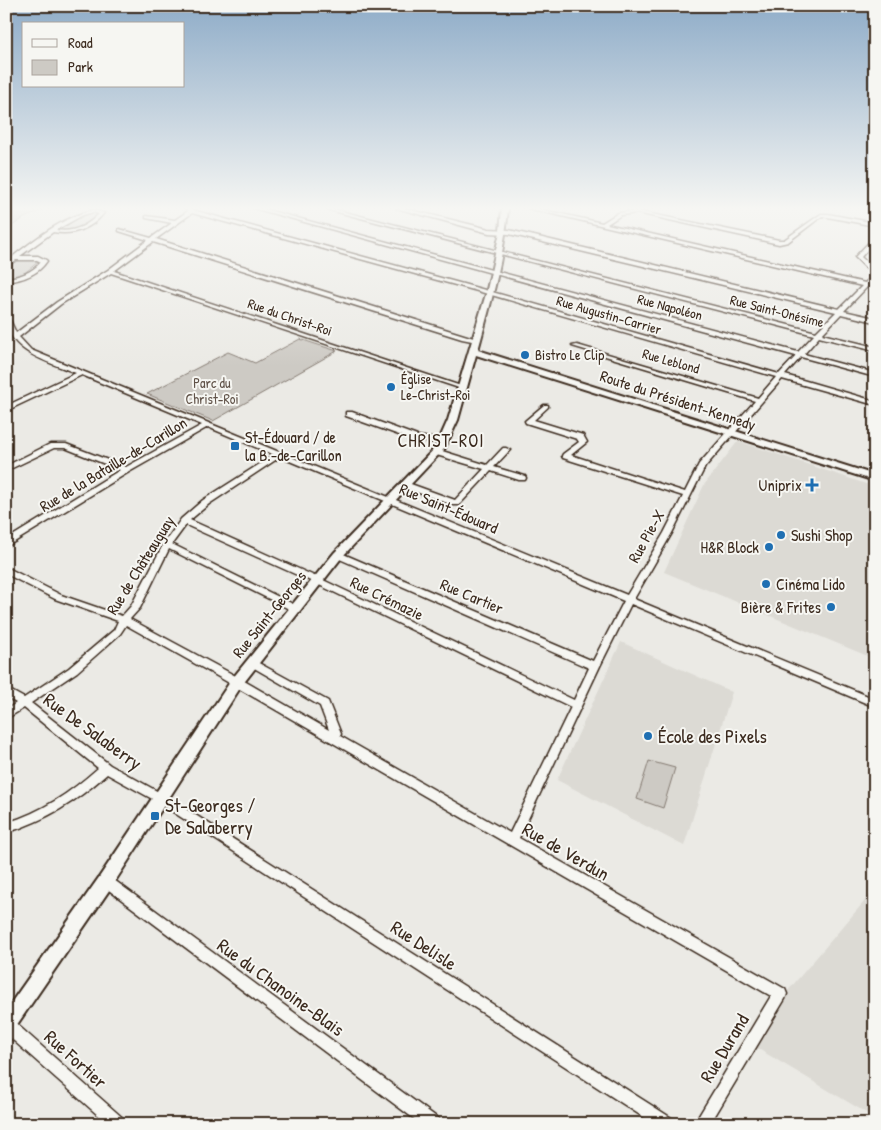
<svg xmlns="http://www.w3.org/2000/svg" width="881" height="1130" font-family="'Patrick Hand',sans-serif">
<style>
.built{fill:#dcdad4}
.green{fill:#cdcac4;stroke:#847a71}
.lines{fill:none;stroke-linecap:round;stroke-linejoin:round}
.minor-casing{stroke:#3b2a1e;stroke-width:3}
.tertiary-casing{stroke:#3b2a1e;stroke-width:4}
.secondary-casing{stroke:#3b2a1e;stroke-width:4}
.minor{fill:#f6f6f2;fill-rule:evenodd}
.tertiary{fill:#f6f6f2;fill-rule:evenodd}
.secondary{fill:#f6f6f2;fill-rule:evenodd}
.poi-dot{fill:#1f6fb2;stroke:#f6f6f2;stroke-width:2}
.labels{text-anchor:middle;stroke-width:4;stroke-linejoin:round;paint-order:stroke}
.far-street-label{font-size:14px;fill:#3b2a1e;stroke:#f6f6f2}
.far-poi-label{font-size:14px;fill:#3b2a1e;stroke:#f6f6f2;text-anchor:start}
.far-park-label{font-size:14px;fill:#605248;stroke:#f6f6f2}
.street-label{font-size:16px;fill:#3b2a1e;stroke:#f6f6f2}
.poi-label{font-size:16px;fill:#3b2a1e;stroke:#f6f6f2;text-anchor:start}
.neighbourhood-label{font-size:18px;letter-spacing:1px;fill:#3b2a1e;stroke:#f6f6f2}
.near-street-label{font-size:19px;fill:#3b2a1e;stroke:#f6f6f2}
.near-poi-label{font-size:19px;fill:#3b2a1e;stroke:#f6f6f2;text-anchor:start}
</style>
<rect width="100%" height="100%" fill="#ebeae5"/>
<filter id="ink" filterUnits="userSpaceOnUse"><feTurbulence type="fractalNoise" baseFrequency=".02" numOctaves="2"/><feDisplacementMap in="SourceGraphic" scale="10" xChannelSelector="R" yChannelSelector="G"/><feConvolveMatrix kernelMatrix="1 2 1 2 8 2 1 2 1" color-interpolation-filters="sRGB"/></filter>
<g filter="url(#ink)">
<!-- built -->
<path class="built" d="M738,441L875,487V659L664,572L704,485Z
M621,642L732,692L684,846L557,780Z
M875,889V1118L745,1041Z"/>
<!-- green -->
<path class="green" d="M6,208H46L24,218L6,230Z
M86,212H95L97,215C83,225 77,233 59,231Z
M21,260H36L38,262L22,275L6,279V268L14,262Z
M300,339L337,351L213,421L147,394L228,352L255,363Z
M649,761L675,768L663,808L637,799Z"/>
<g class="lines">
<!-- minor casing -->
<g class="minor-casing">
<path id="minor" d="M185,208H190L193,210L225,219L485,290L779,374L796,356L253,208H260L798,352L814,335L322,208H329L816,332L836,312L509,234L489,233L396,208H403L489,229L509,230L839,309L862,286L527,208H535L602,223L618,213L637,211L779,240H784L821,214H828L875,223V226L822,216L788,242L779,244L637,213L621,215L607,224L865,283L872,276L871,273L855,257L875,236V241L861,257L875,270V279L870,284L875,285V289L867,287L844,311L875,318V322L841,314L822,334L875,347V351L819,337L804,354L875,373V377L801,357L785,375L875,401V405L782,379L705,467L672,533L634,599L875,699V707L631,604L600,666L519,838L785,989L787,994L785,999L710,1124H694L771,996L224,680L126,625L120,634L77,672L31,703L110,765L164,795L673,1119L675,1124H654L156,801L107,774C74,803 48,819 6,833V823C42,812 70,793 98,768L24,708L6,719V710L16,703L6,697V688L24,698L69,668L114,630L118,621L55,599L6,574V567L61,595L122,616L131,606L163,545L181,519L203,500L274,455L208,427L129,472L6,547V540L120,470L65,448H54L6,471V466L50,444H66L126,467L202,425L82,375L6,411V406L76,373C49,362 6,352 6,316L9,318L16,333L57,302L108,270L148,240L119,231V229L151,238L172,223L146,218V216L175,220L188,211ZM192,213L481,292L776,377L758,398L577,345L572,346L755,401L699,464L685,492L571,455L587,442L583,435L534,420L548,407V405H544L525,421L526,423L577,439L579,442L563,454L562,456L563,458L683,496L664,533L627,595L31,350L19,337L61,304L111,273L459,388H463L464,387L114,271L153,242L462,339L477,342L480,340L156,239ZM280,457L624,601L593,661L341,553H335L334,555L335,557L589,668L574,700L321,579L190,520L209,504ZM186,525L315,583L571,707L510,833L340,736L341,734L328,701L255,661H249L247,663L249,665L320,706L329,730L232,674L130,619L140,608L169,549L293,611H299L301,609L299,607L172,544Z
M93,210L104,213C91,229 73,236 53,232L20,256H38L46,260L47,261C38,275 22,280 6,282V278C19,277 33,272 41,262L37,260H16L6,267V262C33,241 60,218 93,210ZM93,212L99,214C87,226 73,233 56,230L83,215Z
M346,412H352L417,436L443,440L447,442L443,444L413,440L346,416Z
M503,448H506L510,450L494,467L525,476L526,478L525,480H519L491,471L459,505H453L402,487L401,485L405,483H408L455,500L484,469L433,454L432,452L433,450H439L487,465Z
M106,876L110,877L439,1119L441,1124H421L102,885L100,881L102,877Z
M6,1018L12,1020L124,1119L126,1124H108L6,1034Z"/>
</g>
<!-- tertiary casing -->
<g class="tertiary-casing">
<path id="tertiary" d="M502,208H508C504,257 491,303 478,350L875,475V481L476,355L458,420L445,448L342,557L242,685L112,886L12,1032L6,1035V1010L100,876L232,679L334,553L436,447L448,420L486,294L500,232Z"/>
</g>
<!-- secondary casing -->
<g class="secondary-casing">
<path id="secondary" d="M870,208H875V210L871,209Z"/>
</g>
<!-- minor -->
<use href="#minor" class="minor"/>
<!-- tertiary -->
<use href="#tertiary" class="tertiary"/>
<!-- secondary -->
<use href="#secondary" class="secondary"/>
</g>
</g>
<!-- sky -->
<linearGradient id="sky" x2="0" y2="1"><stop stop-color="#8eacc8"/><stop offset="0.57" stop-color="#f6f6f3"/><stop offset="1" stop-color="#f6f6f3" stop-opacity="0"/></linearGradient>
<rect width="881" height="366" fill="url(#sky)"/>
<!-- markers -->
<g class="poi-dot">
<circle cx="525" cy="355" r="5"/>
<circle cx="391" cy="387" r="5"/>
<rect x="230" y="441" width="10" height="10" rx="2.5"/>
<path d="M809.5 477.5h5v5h5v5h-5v5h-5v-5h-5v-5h5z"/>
<circle cx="781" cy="535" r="5"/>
<circle cx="769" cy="547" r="5"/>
<circle cx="766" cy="584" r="5"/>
<circle cx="831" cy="607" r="5"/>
<circle cx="648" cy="736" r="5"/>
<rect x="150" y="811" width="10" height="10" rx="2.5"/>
</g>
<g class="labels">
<!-- far-street labels -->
<g class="far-street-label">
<text transform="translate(670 307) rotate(15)" y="5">Rue Napoléon</text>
<text transform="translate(777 311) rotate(14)" y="5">Rue Saint-Onésime</text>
<text transform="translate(609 315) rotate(16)" y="5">Rue Augustin-Carrier</text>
<text transform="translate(290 317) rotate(19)" y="5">Rue du Christ-Roi</text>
<text transform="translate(671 361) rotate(16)" y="5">Rue Leblond</text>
</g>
<!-- far-poi labels -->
<g class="far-poi-label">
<text x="535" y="360">Bistro Le Clip</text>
<text x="401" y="384">Église<tspan x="401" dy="16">Le-Christ-Roi</tspan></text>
</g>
<!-- far-park labels -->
<g class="far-park-label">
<text x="212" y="388">Parc du<tspan x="212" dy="16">Christ-Roi</tspan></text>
</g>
<!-- street labels -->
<g class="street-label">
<text transform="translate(678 400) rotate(18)" y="6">Route du Président-Kennedy</text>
<text transform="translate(113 464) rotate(-31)" y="6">Rue de la Bataille-de-Carillon</text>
<text transform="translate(449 508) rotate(23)" y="6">Rue Saint-Édouard</text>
<text transform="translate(646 536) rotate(-61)" y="6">Rue Pie-X</text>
<text transform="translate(140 565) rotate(-58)" y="6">Rue de Châteauguay</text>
<text transform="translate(472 596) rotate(23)" y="6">Rue Cartier</text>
<text transform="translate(387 598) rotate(26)" y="6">Rue Crémazie</text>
<text transform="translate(269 614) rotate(-51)" y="6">Rue Saint-Georges</text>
</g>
<!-- poi labels -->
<g class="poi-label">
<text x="245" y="443">St-Édouard / de<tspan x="245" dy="18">la B.-de-Carillon</tspan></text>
<text x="802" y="491" text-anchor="end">Uniprix</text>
<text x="791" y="541">Sushi Shop</text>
<text x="759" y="553" text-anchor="end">H&amp;R Block</text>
<text x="776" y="590">Cinéma Lido</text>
<text x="821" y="613" text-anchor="end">Bière &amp; Frites</text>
</g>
<!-- neighbourhood labels -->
<g class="neighbourhood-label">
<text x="441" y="447">CHRIST-ROI</text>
</g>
<!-- near-street labels -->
<g class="near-street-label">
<text transform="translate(93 731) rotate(36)" y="7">Rue De Salaberry</text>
<text transform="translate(566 851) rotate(30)" y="7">Rue de Verdun</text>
<text transform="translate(424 945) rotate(33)" y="7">Rue Delisle</text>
<text transform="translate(281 987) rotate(36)" y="7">Rue du Chanoine-Blais</text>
<text transform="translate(724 1048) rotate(-59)" y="7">Rue Durand</text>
<text transform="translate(76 1059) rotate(42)" y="7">Rue Fortier</text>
</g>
<!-- near-poi labels -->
<g class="near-poi-label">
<text x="658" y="743">École des Pixels</text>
<text x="165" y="812">St-Georges /<tspan x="165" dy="22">De Salaberry</tspan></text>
</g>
</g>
<!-- margin -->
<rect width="881" height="1130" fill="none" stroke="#f6f6f2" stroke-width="25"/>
<rect x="12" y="12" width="856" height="1105" fill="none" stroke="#3b2a1e" stroke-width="2" filter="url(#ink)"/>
<!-- legend -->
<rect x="22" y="22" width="162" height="65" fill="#f6f6f2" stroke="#aba49d"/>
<rect x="32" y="39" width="25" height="8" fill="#f6f6f2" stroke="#aba49d"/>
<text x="68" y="48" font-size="15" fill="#3b2a1e">Road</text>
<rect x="32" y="60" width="25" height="15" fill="#cdcac4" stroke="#aba49d"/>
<text x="68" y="72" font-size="15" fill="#3b2a1e">Park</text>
</svg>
